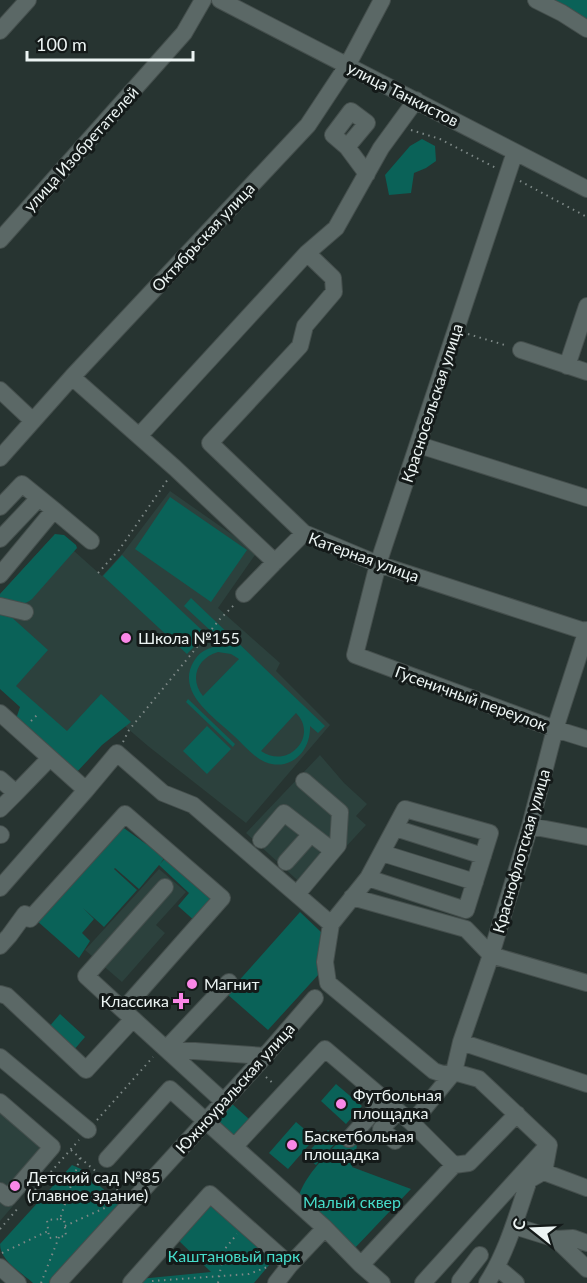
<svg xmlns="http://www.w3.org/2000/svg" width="587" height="1283" font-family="Lato,sans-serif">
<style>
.built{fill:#2c413d}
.green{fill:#0a6258;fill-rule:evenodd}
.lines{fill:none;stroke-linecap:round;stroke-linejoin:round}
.minor-casing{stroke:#454f4d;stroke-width:18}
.path{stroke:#7e8987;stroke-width:2;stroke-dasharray:1.5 4.5;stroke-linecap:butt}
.minor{stroke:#5b6866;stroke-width:16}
.poi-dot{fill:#fa87e7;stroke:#141a19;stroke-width:2}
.labels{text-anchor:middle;stroke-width:6;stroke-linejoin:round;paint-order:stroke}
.street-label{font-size:16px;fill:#ecf4f3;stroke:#141a19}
.poi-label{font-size:16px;fill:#ecf4f3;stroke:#141a19;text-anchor:start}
.park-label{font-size:16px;fill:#46ddcb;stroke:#141a19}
</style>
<rect width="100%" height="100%" fill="#273431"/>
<!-- built -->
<path class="built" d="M170,491L257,552L218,608L280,663L276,671L330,725L246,823L148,746L106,710L72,745L0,683V594L55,534L102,576L123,553Z
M320,755L344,783L367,804L356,816L366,825L307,889L246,833Z
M159,869L186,892L156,925L165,933L122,982L85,950Z
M0,1094L61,1150L0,1221Z"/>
<!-- green -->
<path class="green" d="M544,0H587V21Z
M422,139L435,146L436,161L426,168L414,173L411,193L389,195L385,175L410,146Z
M170,497L247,550L211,602L135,549Z
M55,534L64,535L76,545L77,548L32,599C21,608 13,602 0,598V594Z
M122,555L206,634L187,654L103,576Z
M191,598L325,726L318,733L310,726C311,751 291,772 265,762C253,757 243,744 233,735C214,717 175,692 194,661C201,649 213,646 226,645L184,606ZM218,652L231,654L239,659L203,696C189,679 197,658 218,652ZM296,713C319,736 288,770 261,751Z
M0,612L8,614L48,650L16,686L67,731L101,694L131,722L102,745L76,773L16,719L20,707L0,689Z
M188,699L235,744L233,747L186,702Z
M207,726L231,749L207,774L183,751Z
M121,826L146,844L157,846L167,854L160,864L168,855L216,898L196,922L178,906L189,893L159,865L139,889L115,868L114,869L137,890L104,927L83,908L94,919L82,933L90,941L79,958L36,920Z
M300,912L321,932L329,963L268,1030L227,994Z
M60,1014L85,1037L73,1051L48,1028Z
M336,1084L362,1106L346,1124L321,1101Z
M231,1103L249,1119L232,1140L214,1124Z
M296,1122L315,1138L288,1169L269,1153Z
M328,1130L339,1139L316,1165L305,1156Z
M345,1135L357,1146L352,1167L411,1189L353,1250L298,1198C306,1173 328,1154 345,1135Z
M72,1165L81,1169L121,1205L50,1283H33C21,1272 0,1261 0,1244Z
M210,1200L275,1258L254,1283H136L139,1279L211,1272L176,1238Z"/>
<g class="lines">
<!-- minor casing -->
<g class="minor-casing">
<path id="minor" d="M220,0L587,189
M536,0L562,13L587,29
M0,31L28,0
M347,147L333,135L351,111L367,123L347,147L367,174
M515,152L378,564L355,655L555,729L587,739
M0,240L184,33L203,0
M307,253L333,278L334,292L305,326L300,346L210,443L304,533L378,564L587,632
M521,350L587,372
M567,366L587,306
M72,377L175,468L275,562L304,533
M0,390L33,421
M139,436L307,253L336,228L381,148L416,100
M419,445L587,498
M0,458L72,377L308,125L347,66L382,0
M0,507L22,484L54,510
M0,539L39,498
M0,575L54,510L91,541
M244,594L275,562
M0,606L25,612
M0,713L86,790
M0,779L16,793L50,758
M0,809L16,793
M530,826L587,837
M395,828L483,856
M0,834L1,835
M261,840L284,813L333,851
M382,853L475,882
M286,862L311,834
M0,888L86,790L117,753L163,793L193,805L331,924L325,962L328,983L434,1071L443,1074L454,1072L479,1079L549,1145L544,1172
M297,894L338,845L340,812L304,781
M352,897L466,929L491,955L587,983
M331,924L368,878L405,809L490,833L466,910L368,878
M0,946L9,936L25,914L30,919L125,814L222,898L123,1010L133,1019
M229,982L166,1049L265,1056
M0,994L7,996L86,1070L133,1019L223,1101
M123,1010L86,976L165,887
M461,1042L587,1084
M0,1057L88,1130
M0,1102L52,1147L8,1198L0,1191
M412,1123L454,1072L461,1042L491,955L530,826L555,729L587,630
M349,1139L384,1100
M395,1141L381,1129L398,1111
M235,1146L325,1049L412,1123L454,1165
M107,1159L170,1089L325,1228L361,1265L454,1165L469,1163L517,1114
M544,1172L587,1188
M514,1226L556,1239L587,1269
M556,1239L573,1238L587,1243
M361,1265L382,1283
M0,1267L18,1283
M497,1267L516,1283
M58,1283L265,1056L315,998
M131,1283L210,1194L290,1265L325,1228
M276,1283L290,1265
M423,1283L548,1145
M460,1283V1281L480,1255
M487,1283C507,1252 517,1215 529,1180L543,1172"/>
</g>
<!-- path -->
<path class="path" d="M411,130L440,139L496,168
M520,181L587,217
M468,334L508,346
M98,573L119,550L168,479
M31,721L37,715
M123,742L129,730L220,619L234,605
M266,1077L275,1085
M97,1120L153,1057
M71,1150L121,1193
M27,1199L79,1140
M60,1219H64L66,1236L49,1238L47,1220L60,1219L80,1158
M65,1226L109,1206
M0,1229L19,1207
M2,1253L48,1231
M152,1281L249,1274L270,1266
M41,1283L59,1237
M218,1283L224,1250L237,1234"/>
<!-- minor -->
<use href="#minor" class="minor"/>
</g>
<!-- markers -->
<g class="poi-dot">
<circle cx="126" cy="638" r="6"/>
<circle cx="192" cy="984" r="6"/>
<path d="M178 992h6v6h6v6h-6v6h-6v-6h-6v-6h6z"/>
<circle cx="341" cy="1104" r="6"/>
<circle cx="292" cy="1145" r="6"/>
<circle cx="15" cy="1186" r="6"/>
</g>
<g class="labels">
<!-- street labels -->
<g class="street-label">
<text transform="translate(403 94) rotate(27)" y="6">улица Танкистов</text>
<text transform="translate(81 149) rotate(-48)" y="6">улица Изобретателей</text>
<text transform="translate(203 237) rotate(-47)" y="6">Октябрьская улица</text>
<text transform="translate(432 403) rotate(-72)" y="6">Красносельская улица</text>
<text transform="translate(364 557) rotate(20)" y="6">Катерная улица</text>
<text transform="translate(471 698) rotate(20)" y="6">Гусеничный переулок</text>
<text transform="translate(521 851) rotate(-74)" y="6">Краснофлотская улица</text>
<text transform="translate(235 1088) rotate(-48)" y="6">Южноуральская улица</text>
</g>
<!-- poi labels -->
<g class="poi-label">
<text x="138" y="644">Школа №155</text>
<text x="204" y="990">Магнит</text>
<text x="169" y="1007" text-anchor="end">Классика</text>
<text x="353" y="1101">Футбольная<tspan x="353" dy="18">площадка</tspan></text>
<text x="304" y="1142">Баскетбольная<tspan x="304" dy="18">площадка</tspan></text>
<text x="27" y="1183">Детский сад №85<tspan x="27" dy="18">(главное здание)</tspan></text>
</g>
<!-- park labels -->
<g class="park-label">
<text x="352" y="1208">Малый сквер</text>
<text x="234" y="1262">Каштановый парк</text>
</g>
</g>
<!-- north arrow -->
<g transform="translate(533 1229) rotate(288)" stroke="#141a19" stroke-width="4.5" paint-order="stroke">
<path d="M0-4.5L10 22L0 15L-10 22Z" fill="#ecf4f3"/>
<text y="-9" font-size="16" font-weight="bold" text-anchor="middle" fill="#ecf4f3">С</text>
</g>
<!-- scale -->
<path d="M27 51v9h166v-9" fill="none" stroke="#ecf4f3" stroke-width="3"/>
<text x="36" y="51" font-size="18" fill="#ecf4f3" stroke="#141a19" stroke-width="4.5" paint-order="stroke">100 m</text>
</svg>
